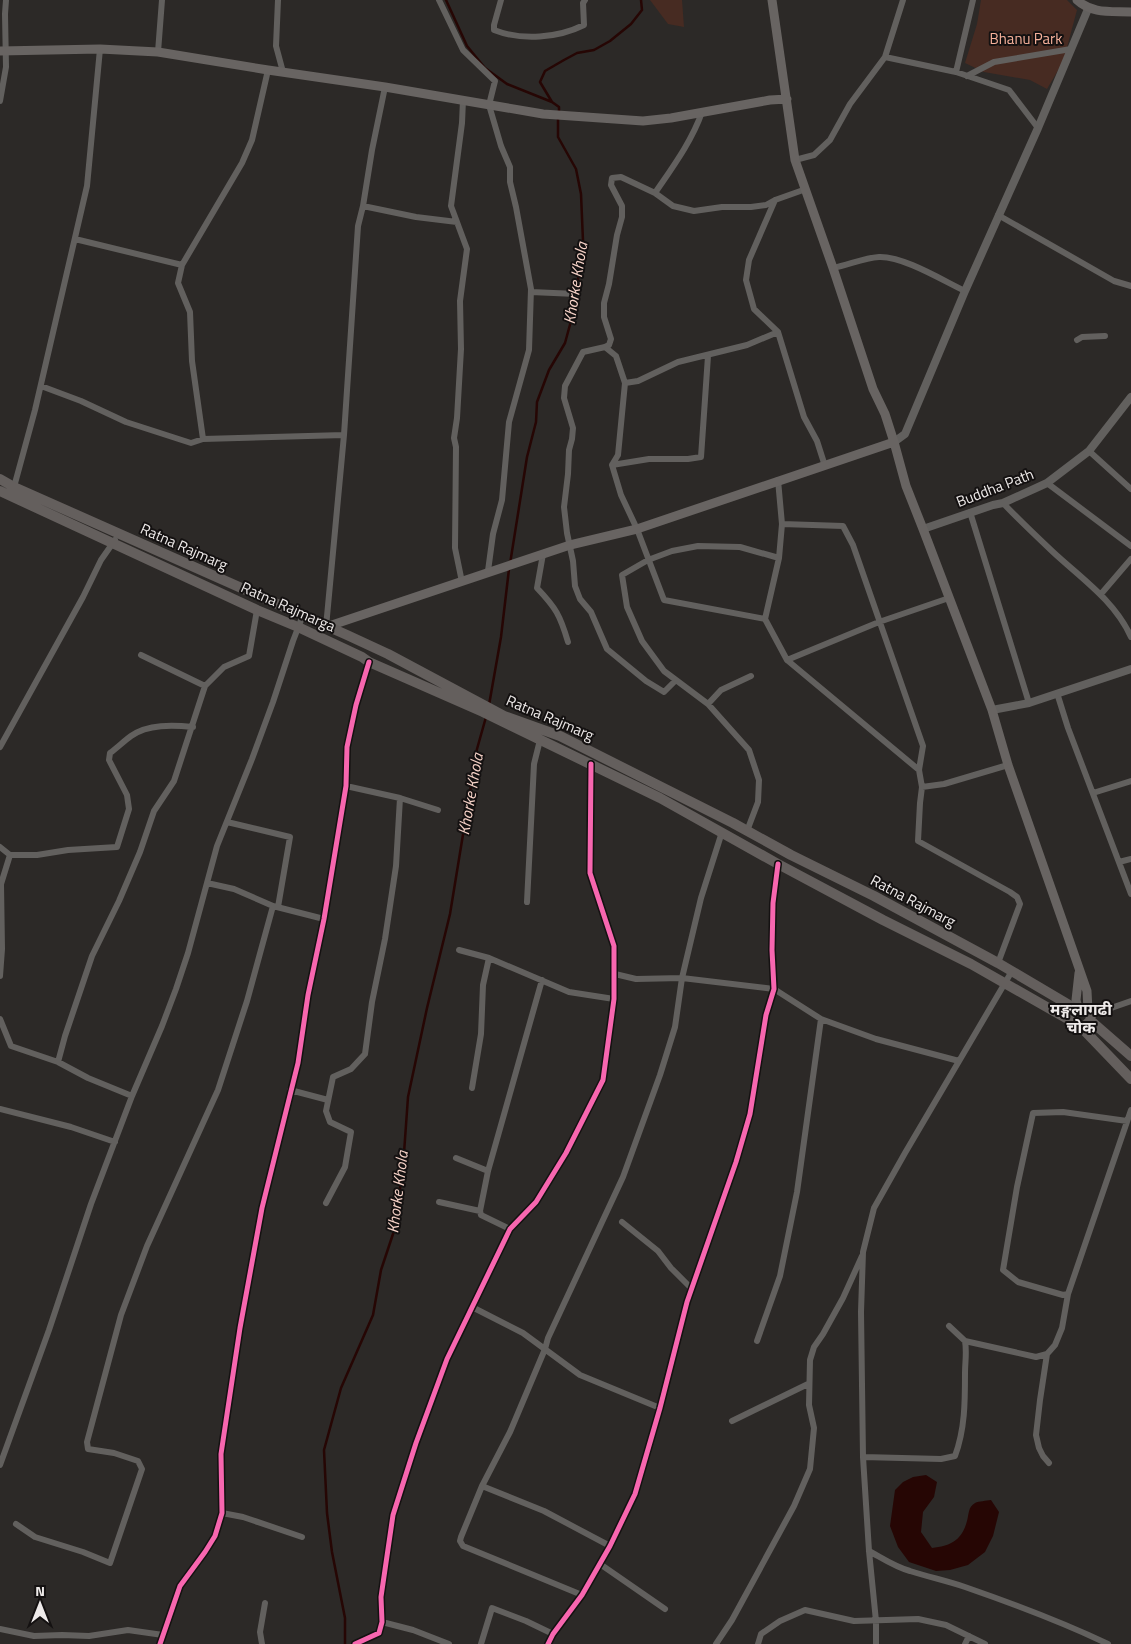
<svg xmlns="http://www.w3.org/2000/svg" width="1131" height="1644" font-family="'Titillium Web','Noto Sans Devanagari',sans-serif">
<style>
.green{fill:#472b22}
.water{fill:#260604}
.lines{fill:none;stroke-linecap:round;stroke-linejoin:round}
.stream{stroke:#260604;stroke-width:2.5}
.minor{stroke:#62605e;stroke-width:6}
.tertiary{stroke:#62605e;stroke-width:8}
.secondary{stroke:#686462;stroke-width:9}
.primary{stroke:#645f5d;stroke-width:10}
.cycleway-casing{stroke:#141111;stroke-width:8}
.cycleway{stroke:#f766af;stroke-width:5}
.labels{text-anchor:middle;stroke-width:4;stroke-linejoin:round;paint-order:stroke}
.park-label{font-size:15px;fill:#f5b09a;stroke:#141111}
.street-label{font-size:15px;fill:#eeeae9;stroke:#141111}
.water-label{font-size:16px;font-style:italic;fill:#f8d4c9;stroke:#141111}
.neighbourhood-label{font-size:16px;font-weight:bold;fill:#eeeae9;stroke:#141111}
</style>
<rect width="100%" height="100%" fill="#2c2927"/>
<!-- green -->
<path class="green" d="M650,0H682L684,27L668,24Z
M981,0H1067L1077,10L1063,62L1047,89L1030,80L984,72L965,63L977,24Z"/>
<!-- water -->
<path class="water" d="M926,1475L937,1482L934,1497L923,1512L921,1532L932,1548C951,1546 962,1540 967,1521C969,1514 968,1507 975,1503C979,1501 986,1501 991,1500L999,1512L993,1536L985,1552L968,1565L950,1570L936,1571L909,1562L898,1547L890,1526L895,1490L903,1482L913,1477Z"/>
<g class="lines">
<!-- stream -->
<path class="stream" d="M446,0L467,46L485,68L507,84L552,102L559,107V113
M552,102L540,82L545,71L564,60L577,53L594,50L610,41L631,24L642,10L641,0
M510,564L527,457L536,422L537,402L549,370L565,343L574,310L583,241L581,194L576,169L558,137V118
M489,705L501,637L509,569
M345,1644V1618L332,1552L327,1513L324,1450L341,1388L373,1315L381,1270L394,1231L403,1167L408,1097L427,1008L450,914L477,749L486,717"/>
<!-- minor -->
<path class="minor" d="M278,0L276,46L283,72
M439,0L463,50L495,81L489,105L501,146L510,167V182L516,207L531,289L529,350L509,422L502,500L493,534L488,571
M501,0L494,25V30C522,41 558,38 584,25L583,3L585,0
M158,52L162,0
M885,57L956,72L1009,90L1038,128
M268,70L252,140L242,163L182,265L178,283L190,312L192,361L203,439L344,435
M956,72L973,0
M967,76L994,62L1071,49
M0,101L6,67L5,14L6,0
M795,160L814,155L830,140L850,104L885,57L903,0
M655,193C672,168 692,141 702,112
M775,200L749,260L746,280L754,309L778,332L804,417L817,441L825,466
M363,206L416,217L457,222
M998,215L1114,281L1131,286
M75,239L182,265
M833,268C849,265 863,258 879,257C903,256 942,280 965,291
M531,292L576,294
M1077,340L1082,337L1105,336
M605,347L616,356L625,383L618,455L612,465L621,495L637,529L664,600L765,619
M625,383L638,381L678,362L747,345L778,332
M41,386L81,401L126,422L191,443L203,439
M1089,451L1131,489
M612,465L649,459H688L701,457L708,356
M778,480L782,524L843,526L853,545L923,746L919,770L922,787L920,803L918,841L1010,892L1017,897L1020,904L998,963
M1047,483L1131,546
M14,487L35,410L87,186L100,49
M1003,503C1019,520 1036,536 1053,552C1081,578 1115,601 1131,637
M970,512L1029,703
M782,524L779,558L765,619L787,660L919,770
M543,554L537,588C556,608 560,615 568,642
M462,582L455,548L456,447L454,438L457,418L461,349L460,301L467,249L451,206L462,123L463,100
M1101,594L1131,559
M326,627L344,435L358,226L363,206L372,150L385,87
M141,655L205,686
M787,660L879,622L949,598
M675,681L664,692L646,681L607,649L591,612L580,599L575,586L573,561L567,533L564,507L568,474L569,450L572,439L573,428L564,398L565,386L583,352L605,347L609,345L611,339L604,317V303L609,284L617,235L622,217V206L611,185L612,178L621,177L655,193L673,206L694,211L722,207H751L766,205L775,200L806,189
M1057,693L1068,728L1131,894
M708,704L721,690L751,676
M0,747L83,597L101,560L115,540
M346,786L400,798L438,810
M922,787L944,784L1008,765
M1093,793L1131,781
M227,822L290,837L278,907
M747,831L758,802L759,780L749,750L708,704L664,671L642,641L627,607L622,575L648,560L672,551L698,546L740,547L779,558
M0,847L10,855L1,884L2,949L0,976
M10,855H37L68,850L117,847L129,809L127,795L109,760L110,753C117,748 124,741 131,736C148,724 173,725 193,727
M1119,862L1131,859
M207,883L234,889L273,906L324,919
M527,902L534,764L540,740
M459,950L489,958L569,992L614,999
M615,974L636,979L682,978L774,989L821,1019L876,1039L959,1061
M1091,1015L1131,1001
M0,1019L11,1046L58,1062L88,1078L132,1096
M58,1062L65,1036L92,956L119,901L140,852L154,811L174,781L205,686L224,667L249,656L257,610
M472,1088L481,1034L483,985L489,958
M290,1090L328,1100
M0,1109L71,1127L115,1142
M456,1158L488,1171
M439,1202L480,1211
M326,1203L345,1167L351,1132L330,1122L326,1111L333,1077L351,1069L365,1054L372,1002L385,939L396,866L400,798
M622,1222L658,1251L671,1268L692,1289
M510,1229L481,1215L480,1211L488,1171L542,980
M1068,1294L1063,1295L1018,1282L1003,1270L1017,1187L1033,1113L1063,1112L1127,1121
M472,1307L523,1333L580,1375L660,1408
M949,1326L965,1341L1036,1357L1047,1354
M757,1341L780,1276L797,1192L821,1019
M732,1421L808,1384
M863,1457L941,1459L955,1456C965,1429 965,1402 965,1373C965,1362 967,1352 965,1341
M1049,1463L1043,1456L1039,1448L1036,1435L1040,1400L1047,1354L1055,1345L1062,1328L1068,1294L1131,1110
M0,1465L49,1330L91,1204L132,1096L162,1026L176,989L188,953L217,846L252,759L273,702L293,641L303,615
M482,1486L544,1511L610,1546
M222,1513L243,1517L302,1537
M16,1524L35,1537L83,1552L110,1563L142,1469L138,1461L114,1453L88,1449L87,1442L121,1315L147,1246L218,1090L247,1001L273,906
M869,1551C882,1558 895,1567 910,1571C929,1577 947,1581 965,1587C1014,1604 1062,1622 1108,1644
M600,1564L665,1609
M582,1595L463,1546L460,1541L461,1537L482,1486L510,1432L545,1349L548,1338L623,1177L660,1075L675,1027L682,978L701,898L722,832
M382,1622L413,1630L449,1644
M0,1629L34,1636L62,1635L89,1636L128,1630L163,1635
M160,1644L180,1586L205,1552L215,1536L222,1513L221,1454L240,1328L262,1208L298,1063L308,995L324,919L346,786L347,747L356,705L369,662
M262,1644L260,1632L265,1603
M355,1644L379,1633L382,1622L381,1597L393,1515L416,1443L447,1359L510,1229L536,1202L566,1153L603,1080L614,999V946L590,873L591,764
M481,1644L492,1608L526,1621L553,1634
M548,1644L553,1634L582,1595L610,1546L635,1494L660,1408L687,1302L736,1162L750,1114L766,1015L774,989L772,950L773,903L778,864
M716,1644L732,1620L794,1506L810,1469L814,1428L809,1405L810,1360L814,1347L823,1334L843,1298L862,1256
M758,1644L761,1634L780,1621L805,1610L854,1621L918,1619L946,1625L985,1644
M876,1644V1621L869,1551L863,1457L861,1312L863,1252L874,1208L905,1153L1012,971
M965,1644L969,1636"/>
<!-- tertiary -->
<path class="tertiary" d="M894,442L905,434L965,291L1038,128L1088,9
M923,529L993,505L1003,503L1047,483L1089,451L1131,397
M992,710L1029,703L1131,669"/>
<!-- secondary -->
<path class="secondary" d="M772,0L795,160L833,268L873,389L885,414L894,442L906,486L923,529L992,710L1008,765L1087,991L1088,1011
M1077,0C1092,14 1111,11 1131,12
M0,51L100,49L158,52L268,70L385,87L543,114L643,121L671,118L770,100L787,99
M326,627L570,545L637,529L894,442
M1078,1008L1076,1000L1079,973"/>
<!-- primary -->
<path class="primary" d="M0,479L14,487L347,635L388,654L504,716L560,736L733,823L791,855L874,896L998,963L1076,1009C1092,1005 1097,1022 1081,1027
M0,491L257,610L298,627L362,657L369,662L483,712L660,798L778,864L883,920L971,964L1073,1022
M1091,1021L1131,1056
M1076,1025L1081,1027L1131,1079"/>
<!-- cycleway casing -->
<g class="cycleway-casing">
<path id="cycleway" d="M160,1644L180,1586L205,1552L215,1536L222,1513L221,1454L240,1328L262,1208L298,1063L308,995L324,919L346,786L347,747L356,705L369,662
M355,1644L379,1633L382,1622L381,1597L393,1515L416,1443L447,1359L510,1229L536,1202L566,1153L603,1080L614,999V946L590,873L591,764
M548,1644L553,1634L582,1595L610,1546L635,1494L660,1408L687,1302L736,1162L750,1114L766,1015L774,989L772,950L773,903L778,864"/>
</g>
<!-- cycleway -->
<use href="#cycleway" class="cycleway"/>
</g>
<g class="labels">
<!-- park labels -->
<g class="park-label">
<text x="1026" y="44">Bhanu Park</text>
</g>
<!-- street labels -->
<g class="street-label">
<text transform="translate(995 488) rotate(-21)" y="5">Buddha Path</text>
<text transform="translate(184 547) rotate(24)" y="5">Ratna Rajmarg</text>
<text transform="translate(288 607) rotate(24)" y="5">Ratna Rajmarga</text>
<text transform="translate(550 718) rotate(23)" y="5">Ratna Rajmarg</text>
<text transform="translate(913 901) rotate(28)" y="5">Ratna Rajmarg</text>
</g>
<!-- water labels -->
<g class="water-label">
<text transform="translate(575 283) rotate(-81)" y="6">Khorke Khola</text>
<text transform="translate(470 794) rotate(-80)" y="6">Khorke Khola</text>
<text transform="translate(397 1192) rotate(-83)" y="6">Khorke Khola</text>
</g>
<!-- neighbourhood labels -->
<g class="neighbourhood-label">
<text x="1081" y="1015">मङ्गलागढी<tspan x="1081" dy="18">चोक</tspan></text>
</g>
</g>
<!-- north arrow -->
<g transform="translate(40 1604)" stroke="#141111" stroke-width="4" paint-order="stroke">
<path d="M0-4L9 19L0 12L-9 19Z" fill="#eeeae9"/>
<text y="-8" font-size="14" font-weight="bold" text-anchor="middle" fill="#eeeae9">N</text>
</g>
</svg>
